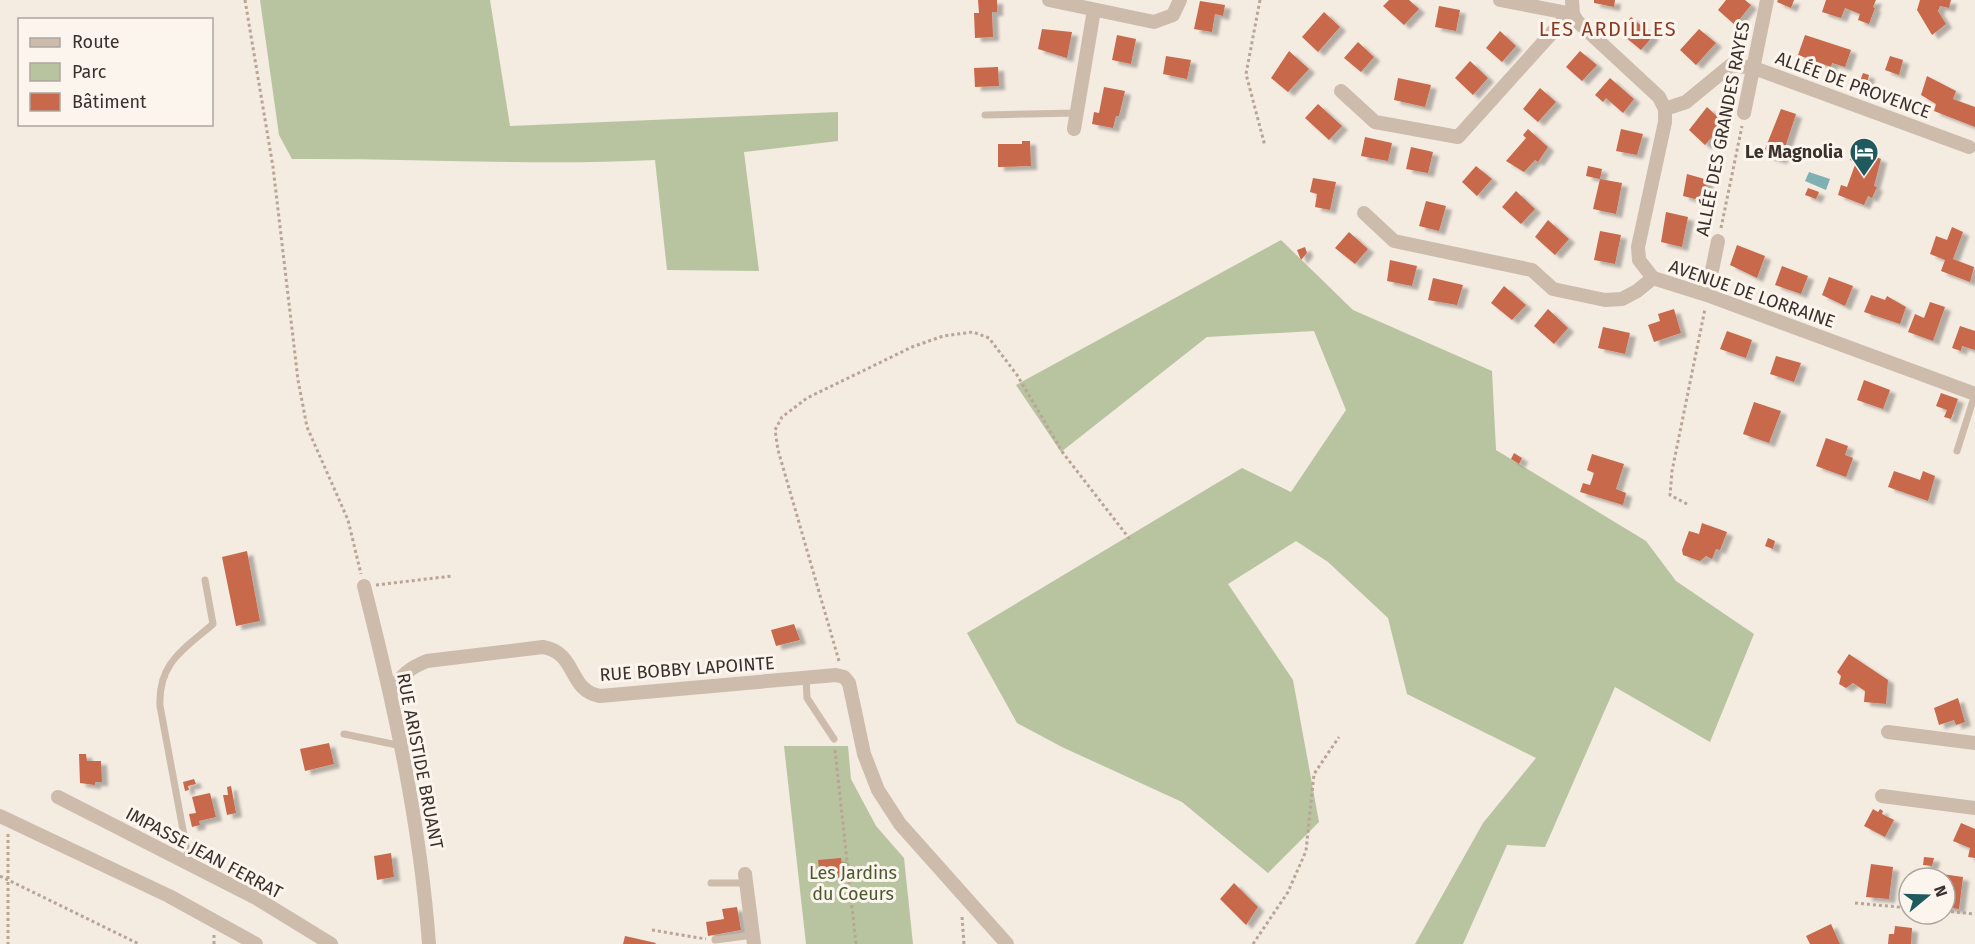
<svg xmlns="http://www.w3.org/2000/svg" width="1975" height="944" font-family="'Fira Sans',sans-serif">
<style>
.green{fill:#b8c4a0}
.water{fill:#7fb0b2}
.building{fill:#c8694b;filter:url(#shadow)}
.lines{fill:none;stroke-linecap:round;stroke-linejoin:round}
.path{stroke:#b9a596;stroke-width:3;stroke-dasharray:3 3;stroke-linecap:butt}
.service{stroke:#cdbbac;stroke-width:7}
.minor{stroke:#cdbbac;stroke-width:14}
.labels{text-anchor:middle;stroke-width:6;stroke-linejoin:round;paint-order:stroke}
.street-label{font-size:18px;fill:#3b302b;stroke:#fbf5ee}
.poi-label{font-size:18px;font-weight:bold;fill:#3b302b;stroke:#fbf5ee;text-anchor:end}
.park-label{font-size:18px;fill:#4a5a2e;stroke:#fbf5ee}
.neighbourhood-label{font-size:20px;letter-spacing:1.5px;fill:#8c3b22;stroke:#fbf5ee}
</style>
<defs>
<filter id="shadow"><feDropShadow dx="6" dy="4" stdDeviation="1.5" flood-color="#0004"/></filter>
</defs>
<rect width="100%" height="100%" fill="#f4ebe1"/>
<!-- green -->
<path class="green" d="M260,0H490L510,126L838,112V141L744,152L759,271L667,270L655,160C535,166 413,158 292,159L279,135Z
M1281,240L1353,310L1492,371L1496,450L1646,541L1676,581L1754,634L1710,742L1615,687L1545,847L1507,845L1463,944H1415L1483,823L1536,758L1407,694L1388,618L1328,562L1296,541L1228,584L1293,680L1319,822L1268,873L1182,802L1062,747L1017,723L967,633L1242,468L1291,492L1346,410L1314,331L1207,337L1061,452L1016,385Z
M784,746H848L851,779L876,826L904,858L913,944H806Z"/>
<!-- water -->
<path class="water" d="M1809,172L1830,179L1826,190L1805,181Z"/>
<!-- building -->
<path class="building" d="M978,0H997V12H992L993,37L975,38L974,13H979Z
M1389,0H1409L1419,9L1404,25L1383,6Z
M1594,0H1615L1614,7L1594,3Z
M1726,0H1745L1751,5L1735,25L1718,10Z
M1778,0H1794L1791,8L1777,2Z
M1826,0H1876L1873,7L1875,8L1869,24L1858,20L1860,14L1845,8L1841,18L1822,12Z
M1920,0H1951L1949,8L1940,6L1938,11L1946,24L1932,35L1917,10Z
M1200,1L1225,5L1223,16L1215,14L1212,32L1194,29Z
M1439,6L1460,10L1456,31L1435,27Z
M1324,12L1340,27L1318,52L1302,37Z
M1631,17L1653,36L1641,50L1619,32Z
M1042,29L1072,32L1067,58L1038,49Z
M1699,29L1716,43L1696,65L1680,50Z
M1500,31L1516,46L1502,62L1486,48Z
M1117,35L1136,39L1131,64L1112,60Z
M1805,35L1851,50L1845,67L1832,63L1831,67L1798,55Z
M1358,42L1374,57L1361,72L1344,58Z
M1289,51L1309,69L1288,92L1271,78Z
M1580,51L1597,65L1582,81L1566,67Z
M1166,56L1191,60L1187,79L1163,74Z
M1890,56L1903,60L1899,75L1885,70Z
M1470,61L1488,78L1473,95L1455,78Z
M998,67L999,86L975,87L974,68Z
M1863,73L1869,75L1866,87L1859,84Z
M1927,76L1956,91L1953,99L1975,107V127L1934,111L1936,104L1921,95Z
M1398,78L1431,85L1425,107L1394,100Z
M1610,78L1634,99L1623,113L1606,98L1603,102L1595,95Z
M1104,87L1125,91L1119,116H1116L1113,128L1092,124L1094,112L1099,113Z
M1540,88L1556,102L1538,122L1523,109Z
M1318,104L1342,126L1329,140L1305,118Z
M1707,107L1724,123L1705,145L1689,130Z
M1781,109L1796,114L1781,160L1763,154Z
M1528,129L1548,147L1538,162L1535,160L1524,172L1506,161L1526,138L1523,135Z
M1621,129L1643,134L1637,155L1616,151Z
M1365,137L1392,143L1388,161L1361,156Z
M1022,141H1030L1031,166L998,167V144H1022Z
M1411,147L1433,152L1428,173L1406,169Z
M1854,149L1881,159L1874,186L1877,187L1872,198L1868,196L1864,205L1838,195L1841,185L1847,187L1856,162L1850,160Z
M1476,166L1492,179L1477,196L1462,182Z
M1588,166L1602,169L1600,179L1586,176Z
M1687,174L1708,180L1703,201L1683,196Z
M1313,178L1336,182L1330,210L1315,207L1317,194L1310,192Z
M1600,179L1622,183L1616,214L1593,209Z
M1808,188L1819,192L1816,199L1805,195Z
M1516,191L1535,209L1521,224L1502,207Z
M1426,201L1446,206L1439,231L1419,226Z
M1666,212L1688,217L1682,247L1661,242Z
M1548,220L1569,239L1555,255L1535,237Z
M1952,227L1963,232L1953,259L1974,267L1970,282L1941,271L1945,260L1930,254L1936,236L1947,240Z
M1600,231L1621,235L1615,264L1594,260Z
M1349,232L1368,249L1355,264L1335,248Z
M1737,245L1765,256L1757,278L1730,265Z
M1305,247L1307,253L1301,260L1297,250Z
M1390,260L1417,266L1412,286L1387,281Z
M1782,266L1808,276L1801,294L1775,285Z
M1829,277L1853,286L1845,306L1822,295Z
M1433,278L1463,285L1457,305L1428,300Z
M1504,286L1526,305L1512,320L1491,303Z
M1871,295L1885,300L1887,296L1906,307L1900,324L1864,312Z
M1930,302L1945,307L1933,341L1908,332L1915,314L1924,318Z
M1548,309L1568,328L1554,344L1534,326Z
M1674,309L1681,333L1654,342L1648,325L1660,321L1658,314Z
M1960,326L1975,331V350L1962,346L1961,351L1952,348Z
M1603,327L1630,333L1625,354L1598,348Z
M1727,331L1752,340L1746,358L1720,349Z
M1776,356L1801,363L1794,382L1770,374Z
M1864,380L1890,390L1883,409L1857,400Z
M1941,393L1958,399L1951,419L1944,417L1947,410L1936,406Z
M1754,402L1781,411L1769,443L1743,434Z
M1826,438L1848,446L1845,455L1853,458L1846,477L1816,466Z
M1514,453L1522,458L1519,464L1511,459Z
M1592,454L1624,464L1616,489L1626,493L1623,505L1580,492L1583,483L1590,485L1594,473L1587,470Z
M1894,471L1920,480L1923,471L1935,476L1928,501L1888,487Z
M1702,523L1727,532L1720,550L1716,549L1712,559L1706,556L1700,561L1683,555L1682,550L1689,531L1699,534Z
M1768,538L1775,541L1773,549L1765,546Z
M247,551L260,621L236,626L222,557Z
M794,624L800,640L776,646L771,630Z
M1849,654L1888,680L1886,704L1864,702L1865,691L1853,683L1846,688L1839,684L1841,676L1837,672Z
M1958,698L1965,722L1956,725L1954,720L1939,725L1934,708Z
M329,743L334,764L305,771L300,749Z
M79,754H86L87,761H101L102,782H95V785L80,783Z
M194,779L196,784L188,786L189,790L185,791L183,782Z
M231,786L236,813L227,815L223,795H228L227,787Z
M210,793L216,817L199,821L200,825L192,827L189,814L196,813L192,797Z
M1873,809L1878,812L1880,809L1883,811L1882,814L1894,820L1885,837L1864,826Z
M1961,823L1975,829V858L1968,857L1970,848L1953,841Z
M391,853L394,877L377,880L374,856Z
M1924,857L1934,858L1932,866L1923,865Z
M841,858L843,874L820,877L818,860Z
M1871,864L1893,867L1889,899L1866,897Z
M1942,874L1963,877L1959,909L1945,907V878H1941Z
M1234,883L1258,907L1246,925L1220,899Z
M737,907L741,930L708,936L706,922L724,919L722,909Z
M1831,924L1840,944H1810L1806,936Z
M1895,926L1912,928L1911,944H1888L1889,934H1894Z
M625,936L656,943L655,944H623Z"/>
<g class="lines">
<!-- path -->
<path class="path" d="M245,0L273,167L298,380L307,427L348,520L361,574
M1260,0L1246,74L1265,146
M1721,228L1742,126
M1687,504L1670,495L1672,471L1705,309
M376,585L452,576
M839,661L778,450L775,430L782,417L807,398L912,347L943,336L973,332L989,338L1017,375L1063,453L1132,542
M835,750L856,944
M8,834V944
M0,876L139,944
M1855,903L1909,908
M1945,911L1975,914
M962,917L964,944
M652,930L706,939
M214,935V944
M1253,944L1288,892L1306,851L1314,774L1339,737"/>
<!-- service -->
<path class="service" d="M985,115L1077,113
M1957,451L1975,394
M806,678L807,698L834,739
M344,734L402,746
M189,862L160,706C158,663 183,650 213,624L205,580
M711,883H746
M715,940L753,935"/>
<!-- minor -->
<path class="minor" d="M1049,0L1154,22L1173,15L1180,0
M1500,0L1573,14
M1572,0L1573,14L1577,21L1659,97L1665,109V122L1638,247L1639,260L1653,278L1707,295L1975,394
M1341,91L1375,122L1458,137L1559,25L1573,14
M1665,109L1686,102L1731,65L1754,68L1969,147
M1744,113L1767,0
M1074,129L1094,10
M1364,213L1394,241L1532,270L1553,289L1605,300L1622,299L1637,291L1653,278
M1707,295L1718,241
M364,586C394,704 420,822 429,944
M391,693C400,676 409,668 427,661L543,647C578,653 567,690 600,696L836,675L844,677L849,683L864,754L878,790L900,824L1007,944
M1888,732L1975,743
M1882,796L1975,808
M58,797L256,898L331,944
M0,816L169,896L256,944
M745,874L754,944"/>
</g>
<!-- icons -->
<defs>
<g id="hotel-pin" transform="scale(1.5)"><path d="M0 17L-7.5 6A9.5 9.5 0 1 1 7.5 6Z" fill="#1f5a5e" stroke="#fbf5ee"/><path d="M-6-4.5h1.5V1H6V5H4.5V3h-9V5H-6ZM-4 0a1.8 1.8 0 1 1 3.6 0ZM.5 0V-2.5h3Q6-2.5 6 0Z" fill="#fff"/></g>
</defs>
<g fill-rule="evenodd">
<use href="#hotel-pin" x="1864" y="152"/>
</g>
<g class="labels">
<!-- street labels -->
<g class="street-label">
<text transform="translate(1853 85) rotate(20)" y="6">ALLÉE DE PROVENCE</text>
<text transform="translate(1723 129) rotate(-79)" y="6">ALLÉE DES GRANDES RAYES</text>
<text transform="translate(1752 294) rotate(19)" y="6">AVENUE DE LORRAINE</text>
<text transform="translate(687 669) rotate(-4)" y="6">RUE BOBBY LAPOINTE</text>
<text transform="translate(420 761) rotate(79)" y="6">RUE ARISTIDE BRUANT</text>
<text transform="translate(204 853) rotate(28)" y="6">IMPASSE JEAN FERRAT</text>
</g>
<!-- poi labels -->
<g class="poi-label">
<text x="1843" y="158">Le Magnolia</text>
</g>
<!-- park labels -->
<g class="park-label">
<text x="853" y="879">Les Jardins<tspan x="853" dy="21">du Coeurs</tspan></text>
</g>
<!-- neighbourhood labels -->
<g class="neighbourhood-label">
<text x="1608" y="36">LES ARDILLES</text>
</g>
</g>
<!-- legend -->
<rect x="18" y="18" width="195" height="108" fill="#fbf5ee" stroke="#aea6a0" stroke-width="1.5"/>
<rect x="30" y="38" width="30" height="9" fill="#cdbbac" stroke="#aea6a0" stroke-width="1.5"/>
<text x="72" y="48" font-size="18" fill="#3b302b">Route</text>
<rect x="30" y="63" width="30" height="18" fill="#b8c4a0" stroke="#aea6a0" stroke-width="1.5"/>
<text x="72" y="78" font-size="18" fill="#3b302b">Parc</text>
<rect x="30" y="93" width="30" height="18" fill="#c8694b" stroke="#aea6a0" stroke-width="1.5"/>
<text x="72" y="108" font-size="18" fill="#3b302b">Bâtiment</text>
<!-- north arrow -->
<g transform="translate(1927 896) rotate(71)"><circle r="28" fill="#fbf5ee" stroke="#aea6a0" stroke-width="1.5"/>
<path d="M0-4.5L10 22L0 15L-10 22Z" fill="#1f5a5e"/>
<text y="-9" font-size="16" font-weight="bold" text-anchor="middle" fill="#3b302b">N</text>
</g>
</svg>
